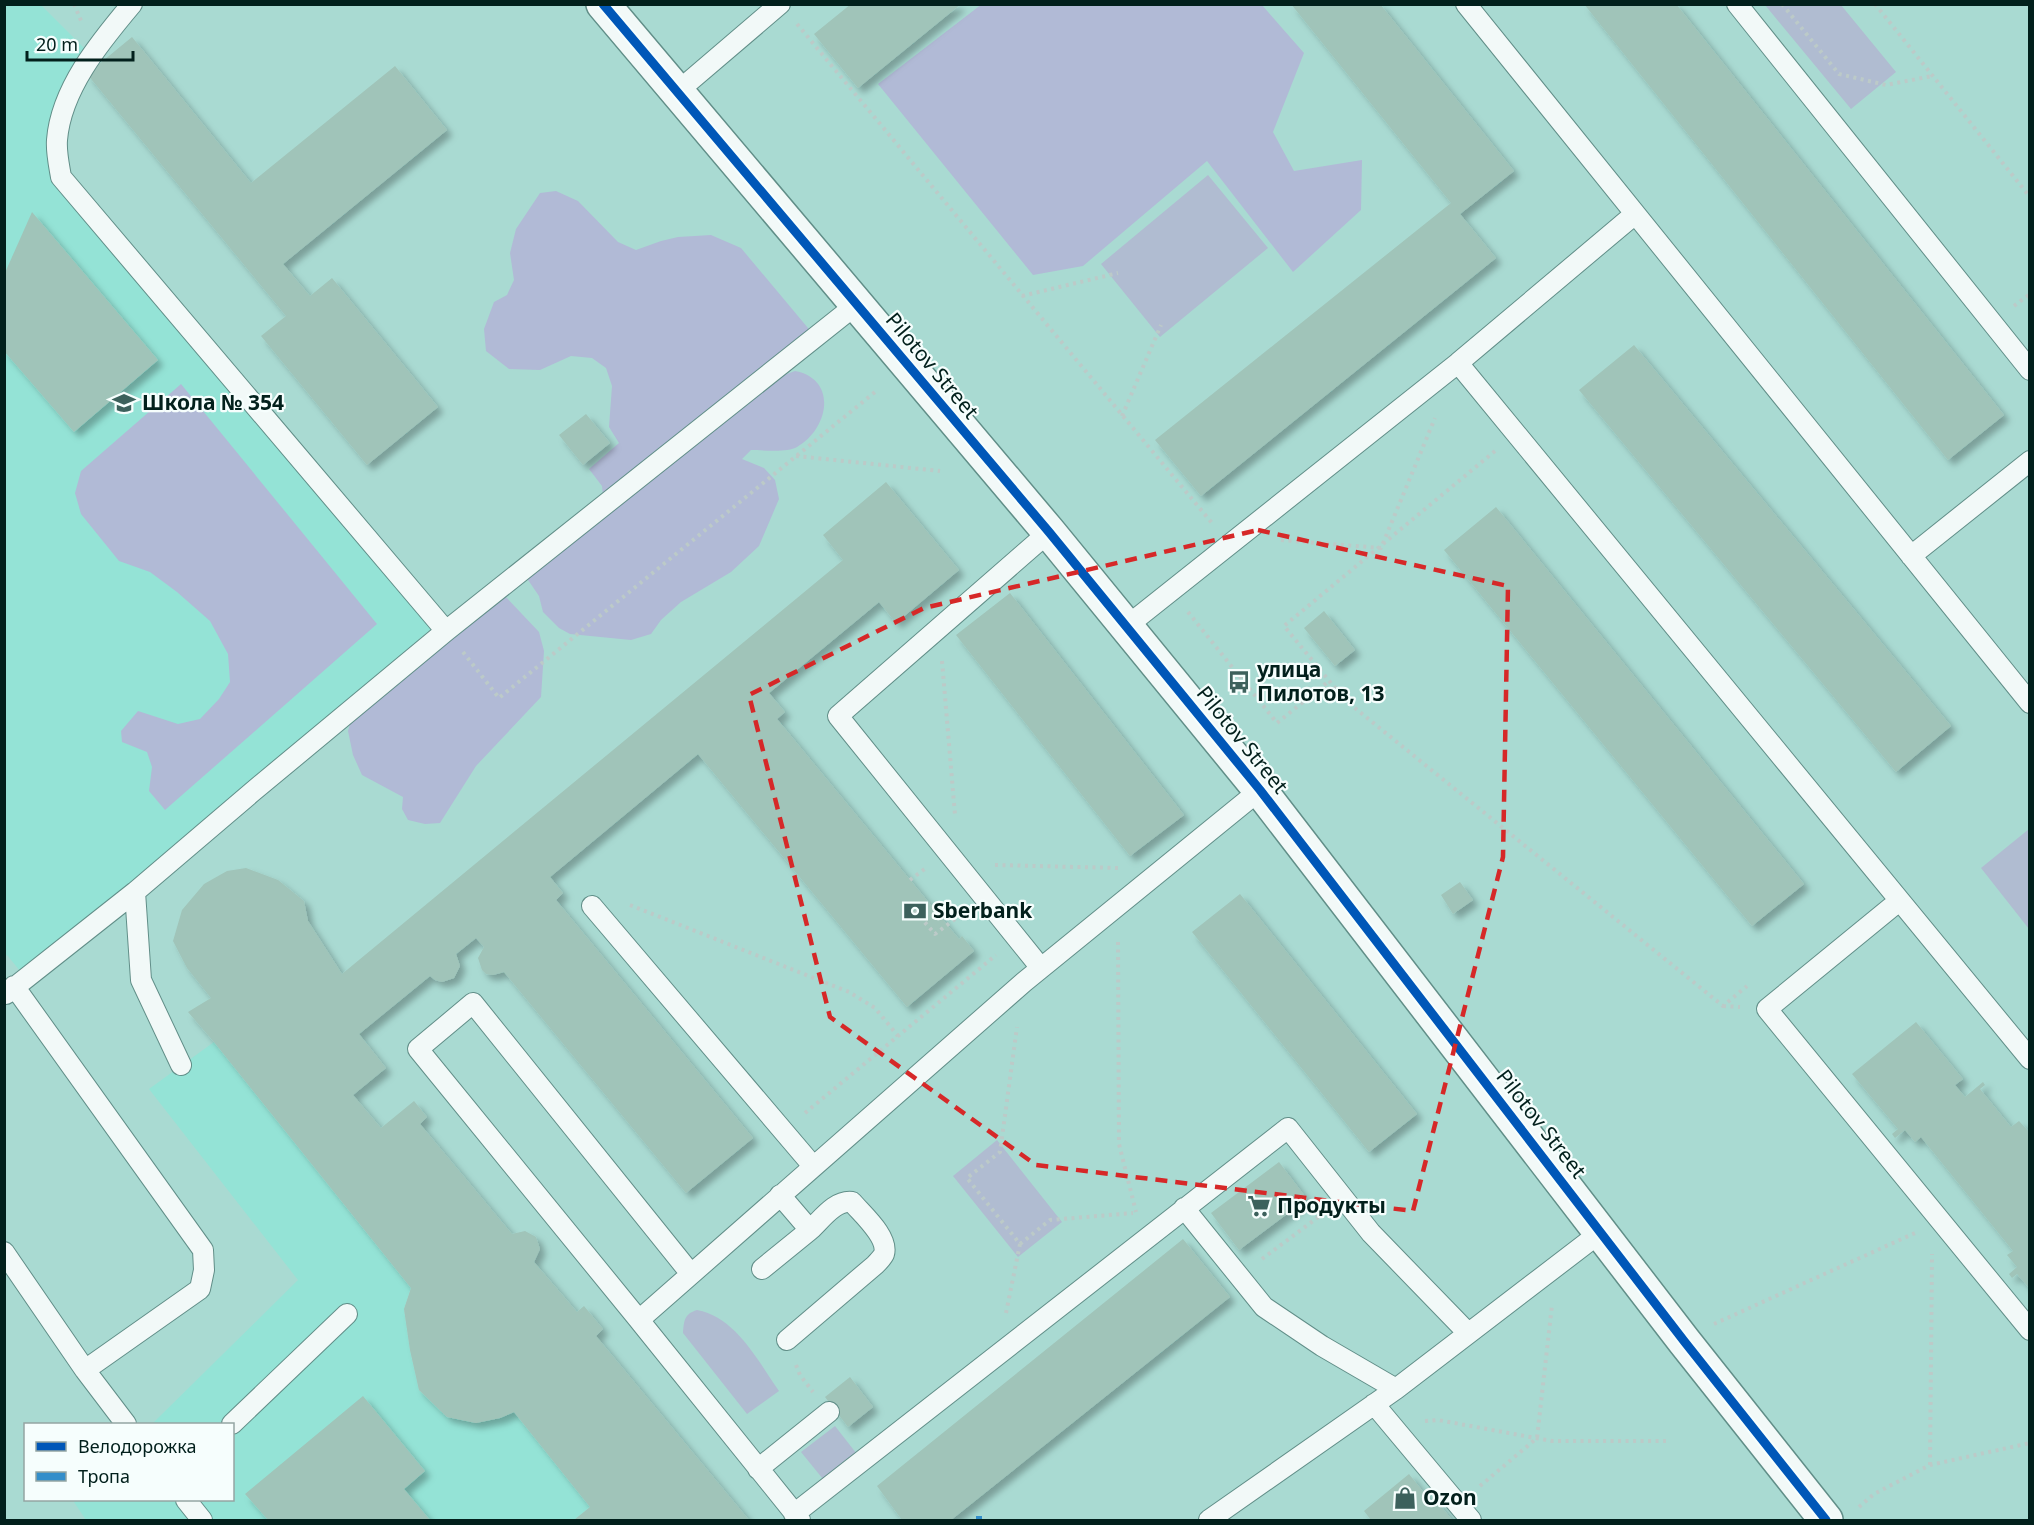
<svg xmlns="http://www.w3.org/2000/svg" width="2034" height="1525" font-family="'Noto Sans',sans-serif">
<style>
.built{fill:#94e3d6}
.green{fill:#b0bcd1}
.forest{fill:#b1bad6}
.building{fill:#a0c4b9;filter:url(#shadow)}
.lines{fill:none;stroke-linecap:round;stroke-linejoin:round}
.service-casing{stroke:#618e88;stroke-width:22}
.tertiary-casing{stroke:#618e88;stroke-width:36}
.path{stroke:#bccac8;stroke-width:4;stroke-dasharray:3 4.5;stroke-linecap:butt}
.service{stroke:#f2f9f8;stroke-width:20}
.tertiary{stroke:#f2f9f8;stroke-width:33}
.quiet{stroke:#338eca;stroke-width:8;stroke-dasharray:15 8;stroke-linecap:butt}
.cycleway-casing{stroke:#f6fefd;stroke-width:13}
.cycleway{stroke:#0057b8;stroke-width:9}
.marked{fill:none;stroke:#d62828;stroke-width:4.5;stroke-dasharray:12 8;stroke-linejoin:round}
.labels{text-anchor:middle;stroke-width:4.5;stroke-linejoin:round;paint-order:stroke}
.street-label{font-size:21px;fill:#02201c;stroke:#f6fefd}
.poi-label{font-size:21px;font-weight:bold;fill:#02201c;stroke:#f6fefd;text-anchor:start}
</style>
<defs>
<filter id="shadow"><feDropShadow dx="5.5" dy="5.5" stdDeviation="3" flood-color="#0004"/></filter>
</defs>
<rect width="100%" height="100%" fill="#a9dad2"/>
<!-- built -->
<path class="built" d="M40,4L86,50L55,177L432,628L25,977L7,955L5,956L4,5Z
M214,1042L411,1288L404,1309L410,1350L419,1390L447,1417L476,1423L500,1418L514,1412L590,1507L574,1520H86L74,1502L77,1500H232V1424H152L298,1280L149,1089Z"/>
<!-- green -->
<path class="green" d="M1765,5H1841L1896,72L1851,109Z
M1208,175L1268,248L1160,337L1101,264Z
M2029,829V929L1981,868Z
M997,1140L1062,1222L1018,1257L953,1176Z
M697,1310C736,1317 758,1361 779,1391L747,1414L683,1333C684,1321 684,1314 697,1310Z
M835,1426L860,1458L827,1484L801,1452Z"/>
<!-- forest -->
<path class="forest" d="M982,4L1262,5L1304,53L1273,132L1294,171L1362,160L1361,210L1293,272L1207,161L1083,266L1033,275L878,84Z
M556,191L578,201L618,242L636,250L661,241L678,237L711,235L741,248L813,334L603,496L602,486L589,469L619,443L609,427L612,386L606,368L592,358L571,356L540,370L509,369L486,351L484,329L494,302L507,295L514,280L510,253L516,229L540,193Z
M795,371C838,379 829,429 797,447C787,453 763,450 751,450L742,459L764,468L775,480L779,499L759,546L731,572L681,602L661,620L651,634L631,640L570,634L559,628L543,612L539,596L526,577L773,379Z
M181,384L377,624L165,810L149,791L152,767L147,752L122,742L121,731L138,711L178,724L200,719L219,699L230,682L228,654L210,621L177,592L150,572L119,561L81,514L75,493L81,471Z
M504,595L539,632L544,651L541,697L476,766L440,823L425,824L408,820L402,809L403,797L362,775L353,755L348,731L352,717Z"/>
<!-- building -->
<path class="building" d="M851,4H961L858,88L814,34Z
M1291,4H1380L1514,171L1460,214L1496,258L1201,496L1155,440L1451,203Z
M1584,4H1676L2004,415L1948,460Z
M132,37L251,183L395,66L447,130L283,264L310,296L332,278L438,407L367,465L261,336L286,316L87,74Z
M32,212L158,360L74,432L4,351V275Z
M1634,345L1951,726L1896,772L1579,390Z
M586,414L610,443L583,465L559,435Z
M886,482L959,570L896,623L879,602L769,693L785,712L777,719L959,939L962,936L974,951L907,1007L698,754L550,877L563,893L556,900L753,1138L686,1193L504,972L493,975L486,974L482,970L478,958L484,947L476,938L456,954L460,966L454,978L442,982L435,980L430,976L359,1034L386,1068L353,1095L381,1128L414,1101L427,1117L420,1124L512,1234L525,1231L536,1237L540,1249L534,1262L577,1312L584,1306L603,1329L596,1336L749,1520H574L590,1507L514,1412L500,1418L476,1423L447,1417L419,1390L410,1350L404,1309L411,1288L214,1042L188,1012L211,998L187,968L173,941L182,910L204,884L227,871L246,868L278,880L304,901L308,921L342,974L843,560L823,535Z
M1496,507L1804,884L1752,926L1444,550Z
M1010,593L1184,815L1130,856L956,635Z
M1324,611L1355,650L1335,666L1304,628Z
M1460,882L1473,900L1453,914L1441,895Z
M1240,894L1417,1114L1369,1152L1192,932Z
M1916,1022L1963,1079L1955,1085L1965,1097L1983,1082L1985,1085L1980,1089L2011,1127L2019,1121L2030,1133V1289L2017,1274L2012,1278L2009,1274L2017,1267L2007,1255L2013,1251L1921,1137L1915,1142L1905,1130L1895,1138L1892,1134L1898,1129L1852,1074Z
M1279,1162L1307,1199L1239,1250L1211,1213Z
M1183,1239L1230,1297L951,1520H902L877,1486Z
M850,1377L873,1407L848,1427L825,1397Z
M363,1396L425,1471L404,1489L430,1520H268L245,1494Z
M1409,1474L1432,1503L1436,1500L1452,1520H1371L1364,1511Z"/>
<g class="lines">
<!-- service casing -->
<g class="service-casing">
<path id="service" d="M132,4C100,42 61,89 57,140C56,152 59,165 61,177L446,631
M1466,4L2030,703
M1737,4L2030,370
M677,92L780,4
M1458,363L2030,1059
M1911,556L2030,461
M1127,626L1458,363L1635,214
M1899,901L1767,1009L2030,1330
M592,906L813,1166
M1041,968L838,716L1049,532
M14,986L203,1250L204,1270L200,1289L85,1370
M6,994L135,892
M181,1065L141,980L135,892L251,793L446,631L857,304
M1184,1208L1264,1307L1322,1346L1396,1389
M4,1252L85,1370L126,1424
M762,1269L810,1230L780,1195
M639,1320L418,1049L473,1003L691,1274
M787,1340L875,1265C878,1262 882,1258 884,1254C889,1237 862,1214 852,1202C835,1200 822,1219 810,1230
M1374,1404L1471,1520
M232,1424L347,1314
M758,1469L829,1412
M186,1500L202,1520
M794,1514L1288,1128L1371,1233L1468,1333
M800,1520L639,1320L1024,982L1260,790
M1209,1520L1396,1389L1601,1232"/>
</g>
<!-- tertiary casing -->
<g class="tertiary-casing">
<path id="tertiary" d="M603,4L1049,532L1260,790L1684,1341L1826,1520"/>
</g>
<!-- path -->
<path class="path" d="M74,4L82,23
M1782,4L1839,74L1886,85L1932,76
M1875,4L2030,197
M797,24L1212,523
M1022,296L1118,273
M2014,306L2030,294
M1122,416L1161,325
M1495,451L1284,626L1345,700L1723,1006L1747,986
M796,456L940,471
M1281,540L1381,548L1435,418
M1188,612L1277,723L1329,681
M463,652L499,698L875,392
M942,661L955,815
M995,865L1119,868
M910,880L926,868
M630,905L849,992L875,1008L898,1036
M915,911L935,934L963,913
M1118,942L1119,1144L1136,1212
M1723,1006L1740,1007
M805,1113L996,955
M1020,1244L1050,1220L1133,1213
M1262,1259L1321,1215
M1006,1313L1020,1244L967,1178L1000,1152L1017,1027
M1714,1324L1915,1233
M796,1365L800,1375L813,1392
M1425,1421L1438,1420L1552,1441H1666
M1930,1465L1932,1254
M1480,1486L1537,1438L1552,1305
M1859,1507L1874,1494L1930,1465L2030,1443"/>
<!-- service -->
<use href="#service" class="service"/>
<!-- tertiary -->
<use href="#tertiary" class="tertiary"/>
<!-- quiet -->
<path class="quiet" d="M976,1520H982"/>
<!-- cycleway casing -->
<g class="cycleway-casing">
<path id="cycleway" d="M603,4L1049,532L1260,790L1684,1341L1826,1520"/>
</g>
<!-- cycleway -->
<use href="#cycleway" class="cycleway"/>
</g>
<!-- marked area -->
<path class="marked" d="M1258,530L1508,586L1503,857L1413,1211L1036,1165L830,1017L749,695L924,608Z"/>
<!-- icons -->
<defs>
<g id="school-bare" transform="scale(1.8)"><path d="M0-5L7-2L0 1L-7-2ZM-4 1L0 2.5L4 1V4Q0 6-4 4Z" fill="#3c615c" stroke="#f6fefd" stroke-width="2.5" paint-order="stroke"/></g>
<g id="bus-bare" transform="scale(1.8)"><path d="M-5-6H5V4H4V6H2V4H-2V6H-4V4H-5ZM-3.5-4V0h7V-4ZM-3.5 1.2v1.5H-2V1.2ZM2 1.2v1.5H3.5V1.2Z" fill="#3c615c" stroke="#f6fefd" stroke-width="2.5" paint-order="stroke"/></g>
<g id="bank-bare" transform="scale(1.8)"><path d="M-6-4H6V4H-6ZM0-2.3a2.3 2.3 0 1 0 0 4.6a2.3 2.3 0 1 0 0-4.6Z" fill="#3c615c" stroke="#f6fefd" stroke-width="2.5" paint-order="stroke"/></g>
<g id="supermarket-bare" transform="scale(1.8)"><path d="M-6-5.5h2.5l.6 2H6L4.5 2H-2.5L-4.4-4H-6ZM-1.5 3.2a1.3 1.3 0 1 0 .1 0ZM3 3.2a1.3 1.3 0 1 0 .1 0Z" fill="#3c615c" stroke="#f6fefd" stroke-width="2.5" paint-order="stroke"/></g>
<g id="shop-bare" transform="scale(1.8)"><path d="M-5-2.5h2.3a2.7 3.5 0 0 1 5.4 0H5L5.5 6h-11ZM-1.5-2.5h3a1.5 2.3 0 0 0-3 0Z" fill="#3c615c" stroke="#f6fefd" stroke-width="2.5" paint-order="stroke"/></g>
</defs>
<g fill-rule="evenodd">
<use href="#school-bare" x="124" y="403"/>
<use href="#bus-bare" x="1239" y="682"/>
<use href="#bank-bare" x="915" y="911"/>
<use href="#supermarket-bare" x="1259" y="1206"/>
<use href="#shop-bare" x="1405" y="1498"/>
</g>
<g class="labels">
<!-- street labels -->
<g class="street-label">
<text transform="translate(932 366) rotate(50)" y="7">Pilotov Street</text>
<text transform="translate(1242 740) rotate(51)" y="7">Pilotov Street</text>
<text transform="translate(1541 1124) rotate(52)" y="7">Pilotov Street</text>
</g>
<!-- poi labels -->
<g class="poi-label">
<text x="142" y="410">Школа № 354</text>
<text x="1257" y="677">улица<tspan x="1257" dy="24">Пилотов, 13</tspan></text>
<text x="933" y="918">Sberbank</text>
<text x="1277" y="1213">Продукты</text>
<text x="1423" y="1505">Ozon</text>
</g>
</g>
<!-- border -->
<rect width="2034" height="1525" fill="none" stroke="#02201c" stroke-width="12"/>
<!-- legend -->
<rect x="24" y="1423" width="210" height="78" fill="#f6fefd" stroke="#94a5a3" stroke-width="1.5"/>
<rect x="36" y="1442" width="30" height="9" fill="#0057b8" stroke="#94a5a3" stroke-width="1.5"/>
<text x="78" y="1453" font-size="18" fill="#02201c">Велодорожка</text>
<rect x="36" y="1472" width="30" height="9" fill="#338eca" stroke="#94a5a3" stroke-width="1.5"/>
<text x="78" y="1483" font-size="18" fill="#02201c">Тропа</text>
<!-- scale -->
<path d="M27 51v9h106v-9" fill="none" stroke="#02201c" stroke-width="3"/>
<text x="36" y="51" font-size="18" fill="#02201c" stroke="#f6fefd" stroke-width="4.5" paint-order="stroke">20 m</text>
</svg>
